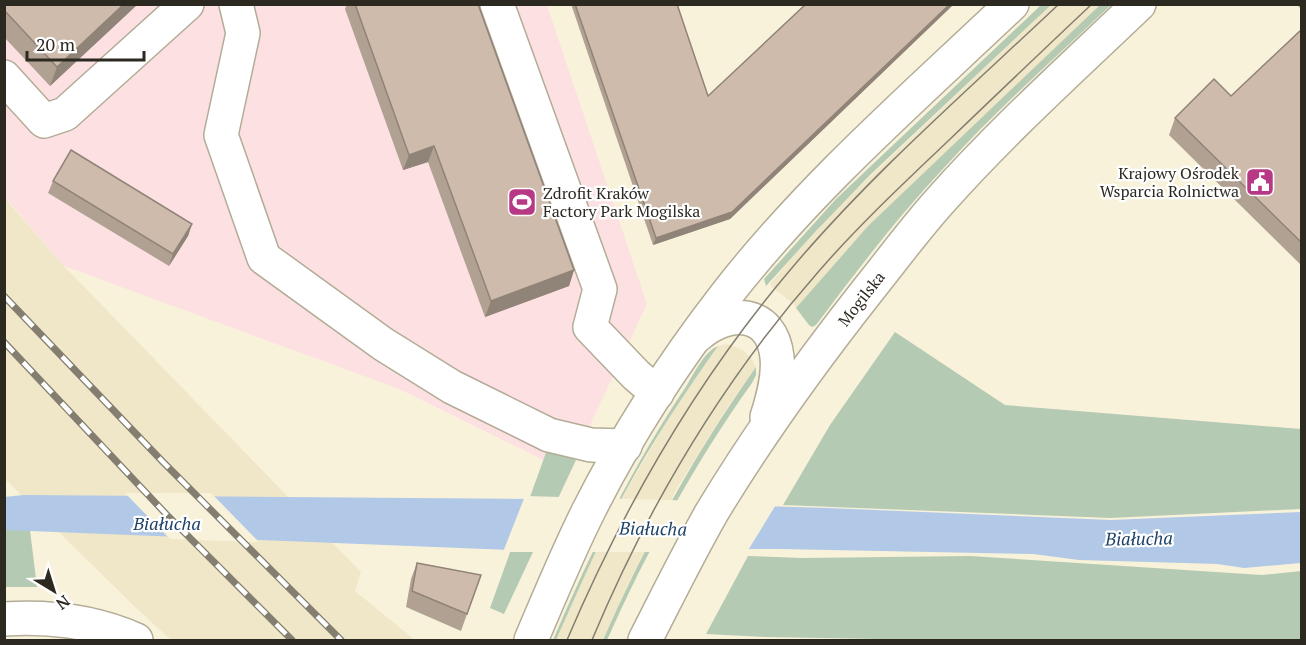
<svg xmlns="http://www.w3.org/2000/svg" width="1306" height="645" font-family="'PT Serif',serif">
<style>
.built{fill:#f0e7c9}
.industrial{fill:#fce0e2}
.green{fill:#b5cab3}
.water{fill:#b1c9e6}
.pier{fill:#f9f2db}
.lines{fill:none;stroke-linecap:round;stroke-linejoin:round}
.minor-casing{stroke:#b3ac97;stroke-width:36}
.major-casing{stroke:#b3ac97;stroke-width:36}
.minor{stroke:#fff;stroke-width:33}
.major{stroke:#fff;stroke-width:33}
.tram{stroke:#837e70;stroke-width:1.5}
.rail-casing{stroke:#837e70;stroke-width:7}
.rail{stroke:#fff;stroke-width:4.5;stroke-dasharray:14;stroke-linecap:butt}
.wall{fill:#b1a193}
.shaded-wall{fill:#908378}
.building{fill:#cebbab;stroke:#908378;stroke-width:1.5}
.labels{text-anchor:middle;stroke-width:4.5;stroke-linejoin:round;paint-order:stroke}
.poi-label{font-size:16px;fill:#2c2921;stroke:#fff;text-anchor:end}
.street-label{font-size:16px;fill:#2c2921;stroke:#fff}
.water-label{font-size:18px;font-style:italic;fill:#1e4167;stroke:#fff}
</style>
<rect width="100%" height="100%" fill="#f9f2db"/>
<!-- built -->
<path class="built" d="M1051,5H1101L868,226L796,308L794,304L772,287L770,284L789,261L839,206Z
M4,197L64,266L361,572L355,591L415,640H171L134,606L5,479Z
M728,344L743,350L752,359L756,367L727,408L677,488L632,576L603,640H556L595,552L626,491L670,416L696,377L718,346Z"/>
<!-- industrial -->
<path class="industrial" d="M4,5H547L647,304L568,472L399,389L64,266L5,197Z"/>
<!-- green -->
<path class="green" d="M1101,4L1111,5C1054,59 995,111 942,170C896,219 856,272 816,325L812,327L809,325L796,308L868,226Z
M1041,5H1051L870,175L816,231L766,286L764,279L836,199Z
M895,332L1005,405L1301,429V509L1110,518L783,505L830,425Z
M718,346C684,394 652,442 624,494C599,542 578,591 556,640H553C591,551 633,465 687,385C695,372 704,352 718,346Z
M756,367V375L752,383C695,463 647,550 607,640H603C645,544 695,453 756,367Z
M548,447L576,460L504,614L490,608Z
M5,530H30L37,587H5Z
M748,556L803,558L970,556L1262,575L1301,571V640H938L764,637L706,634Z"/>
<!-- water -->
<path class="water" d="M24,495L532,499L828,508L1111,520L1301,512V563L1244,568L1217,564L1079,560L1033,554L779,549L511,550L5,530L4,497Z"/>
<!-- pier -->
<path class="pier" d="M125,493H211L259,542L170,539Z
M525,496L777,503L747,552H503Z"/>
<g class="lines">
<!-- minor casing -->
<g class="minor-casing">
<path id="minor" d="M236,4L243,33L221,135L264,258L383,344L452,387L549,435L591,445L625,446
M497,4L600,289L590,327L636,375L657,393
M4,77L44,121L65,114L187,4
M4,619C51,616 94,621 136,640"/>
</g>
<!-- major casing -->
<g class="major-casing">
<g id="major">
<path d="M698,335C729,308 772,310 777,357C779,377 773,398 767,417"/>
<path d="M531,640C549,598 567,554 588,512C626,436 674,362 726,295C810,187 914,97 1012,4"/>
<path id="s1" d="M645,640C667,597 688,554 712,512C759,434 812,361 868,290C892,260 914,230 939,202C1001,132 1071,69 1139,4"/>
</g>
</g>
<!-- minor -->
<use href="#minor" class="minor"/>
<!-- major -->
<use href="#major" class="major"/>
<!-- tram -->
<path class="tram" d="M567,640C624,506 696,381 791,269C871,174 968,90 1059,4
M592,640C648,506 723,380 819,271C859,225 903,184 947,142C995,96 1043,50 1092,4"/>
<!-- rail casing -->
<g class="rail-casing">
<path id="rail" d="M4,296L163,462L341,640
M4,342L166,514L292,640"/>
</g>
<!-- rail -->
<use href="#rail" class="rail"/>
</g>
<!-- wall -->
<path class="wall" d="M4,4H138L50,86L4,37Z
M347,4H478L574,270L569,286L485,317L428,162L403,170L345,9Z
M571,4H677L708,96L806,4H954L730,219L653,245Z
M1296,4H1302V10Z
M1302,29V266L1169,135L1175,118L1231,96Z
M53,181L192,224L188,236L169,266L48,193Z
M417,563L481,575L461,631L406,607L411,579Z"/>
<!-- shaded-wall -->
<path class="shaded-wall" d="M124,4H138L50,86L57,67Z
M950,4H954L730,219L653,245L656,238Z
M434,146L428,162L403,170L409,155Z
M192,224L188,236L169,266L173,254Z
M574,270L569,286L485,317L491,301Z"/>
<!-- building -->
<path class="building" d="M4,4H124L57,67L4,10Z
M355,4H478L574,270L491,301L434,146L409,155Z
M575,4H677L708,96L806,4H950L732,212L656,238Z
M1302,29V243L1175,118L1214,79L1231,96Z
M71,150L192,224L173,254L53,181Z
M417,563L481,575L467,614L412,591Z"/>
<!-- icons -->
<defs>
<g id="civic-square" transform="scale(1.5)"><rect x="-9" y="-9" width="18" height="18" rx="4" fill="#b73885" stroke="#fff"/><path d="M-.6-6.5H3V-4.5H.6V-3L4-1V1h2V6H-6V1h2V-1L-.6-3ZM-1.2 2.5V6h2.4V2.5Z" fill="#fff"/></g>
<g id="stadium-square" transform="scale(1.5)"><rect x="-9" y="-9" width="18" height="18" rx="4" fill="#b73885" stroke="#fff"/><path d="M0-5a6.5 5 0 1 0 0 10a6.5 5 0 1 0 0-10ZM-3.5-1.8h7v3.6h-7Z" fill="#fff"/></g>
</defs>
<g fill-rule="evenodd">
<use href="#civic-square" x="1260" y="182"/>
<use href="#stadium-square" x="522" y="202"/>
</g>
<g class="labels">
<!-- poi labels -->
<g class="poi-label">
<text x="1239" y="179">Krajowy Ośrodek<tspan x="1239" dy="18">Wsparcia Rolnictwa</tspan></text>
<text x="543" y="199" text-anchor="start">Zdrofit Kraków<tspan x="543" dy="18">Factory Park Mogilska</tspan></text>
</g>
<!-- street labels -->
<g class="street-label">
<text dy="6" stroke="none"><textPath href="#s1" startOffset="405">Mogilska</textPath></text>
</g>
<!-- water labels -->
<g class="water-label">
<text x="167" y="530">Białucha</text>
<text transform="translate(653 529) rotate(1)" y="6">Białucha</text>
<text transform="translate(1139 539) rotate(-1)" y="6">Białucha</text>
</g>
</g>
<!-- border -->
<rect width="1306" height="645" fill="none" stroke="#2c2921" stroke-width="12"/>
<!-- north arrow -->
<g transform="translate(54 591) rotate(142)" stroke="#ffffff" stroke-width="4.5" paint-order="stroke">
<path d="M0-4.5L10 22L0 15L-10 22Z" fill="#2c2921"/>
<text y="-9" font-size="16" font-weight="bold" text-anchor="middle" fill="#2c2921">N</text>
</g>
<!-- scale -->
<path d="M27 51v9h117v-9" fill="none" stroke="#2c2921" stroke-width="3"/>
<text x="36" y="51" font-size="18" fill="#2c2921" stroke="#ffffff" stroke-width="4.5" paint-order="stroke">20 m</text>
</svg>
